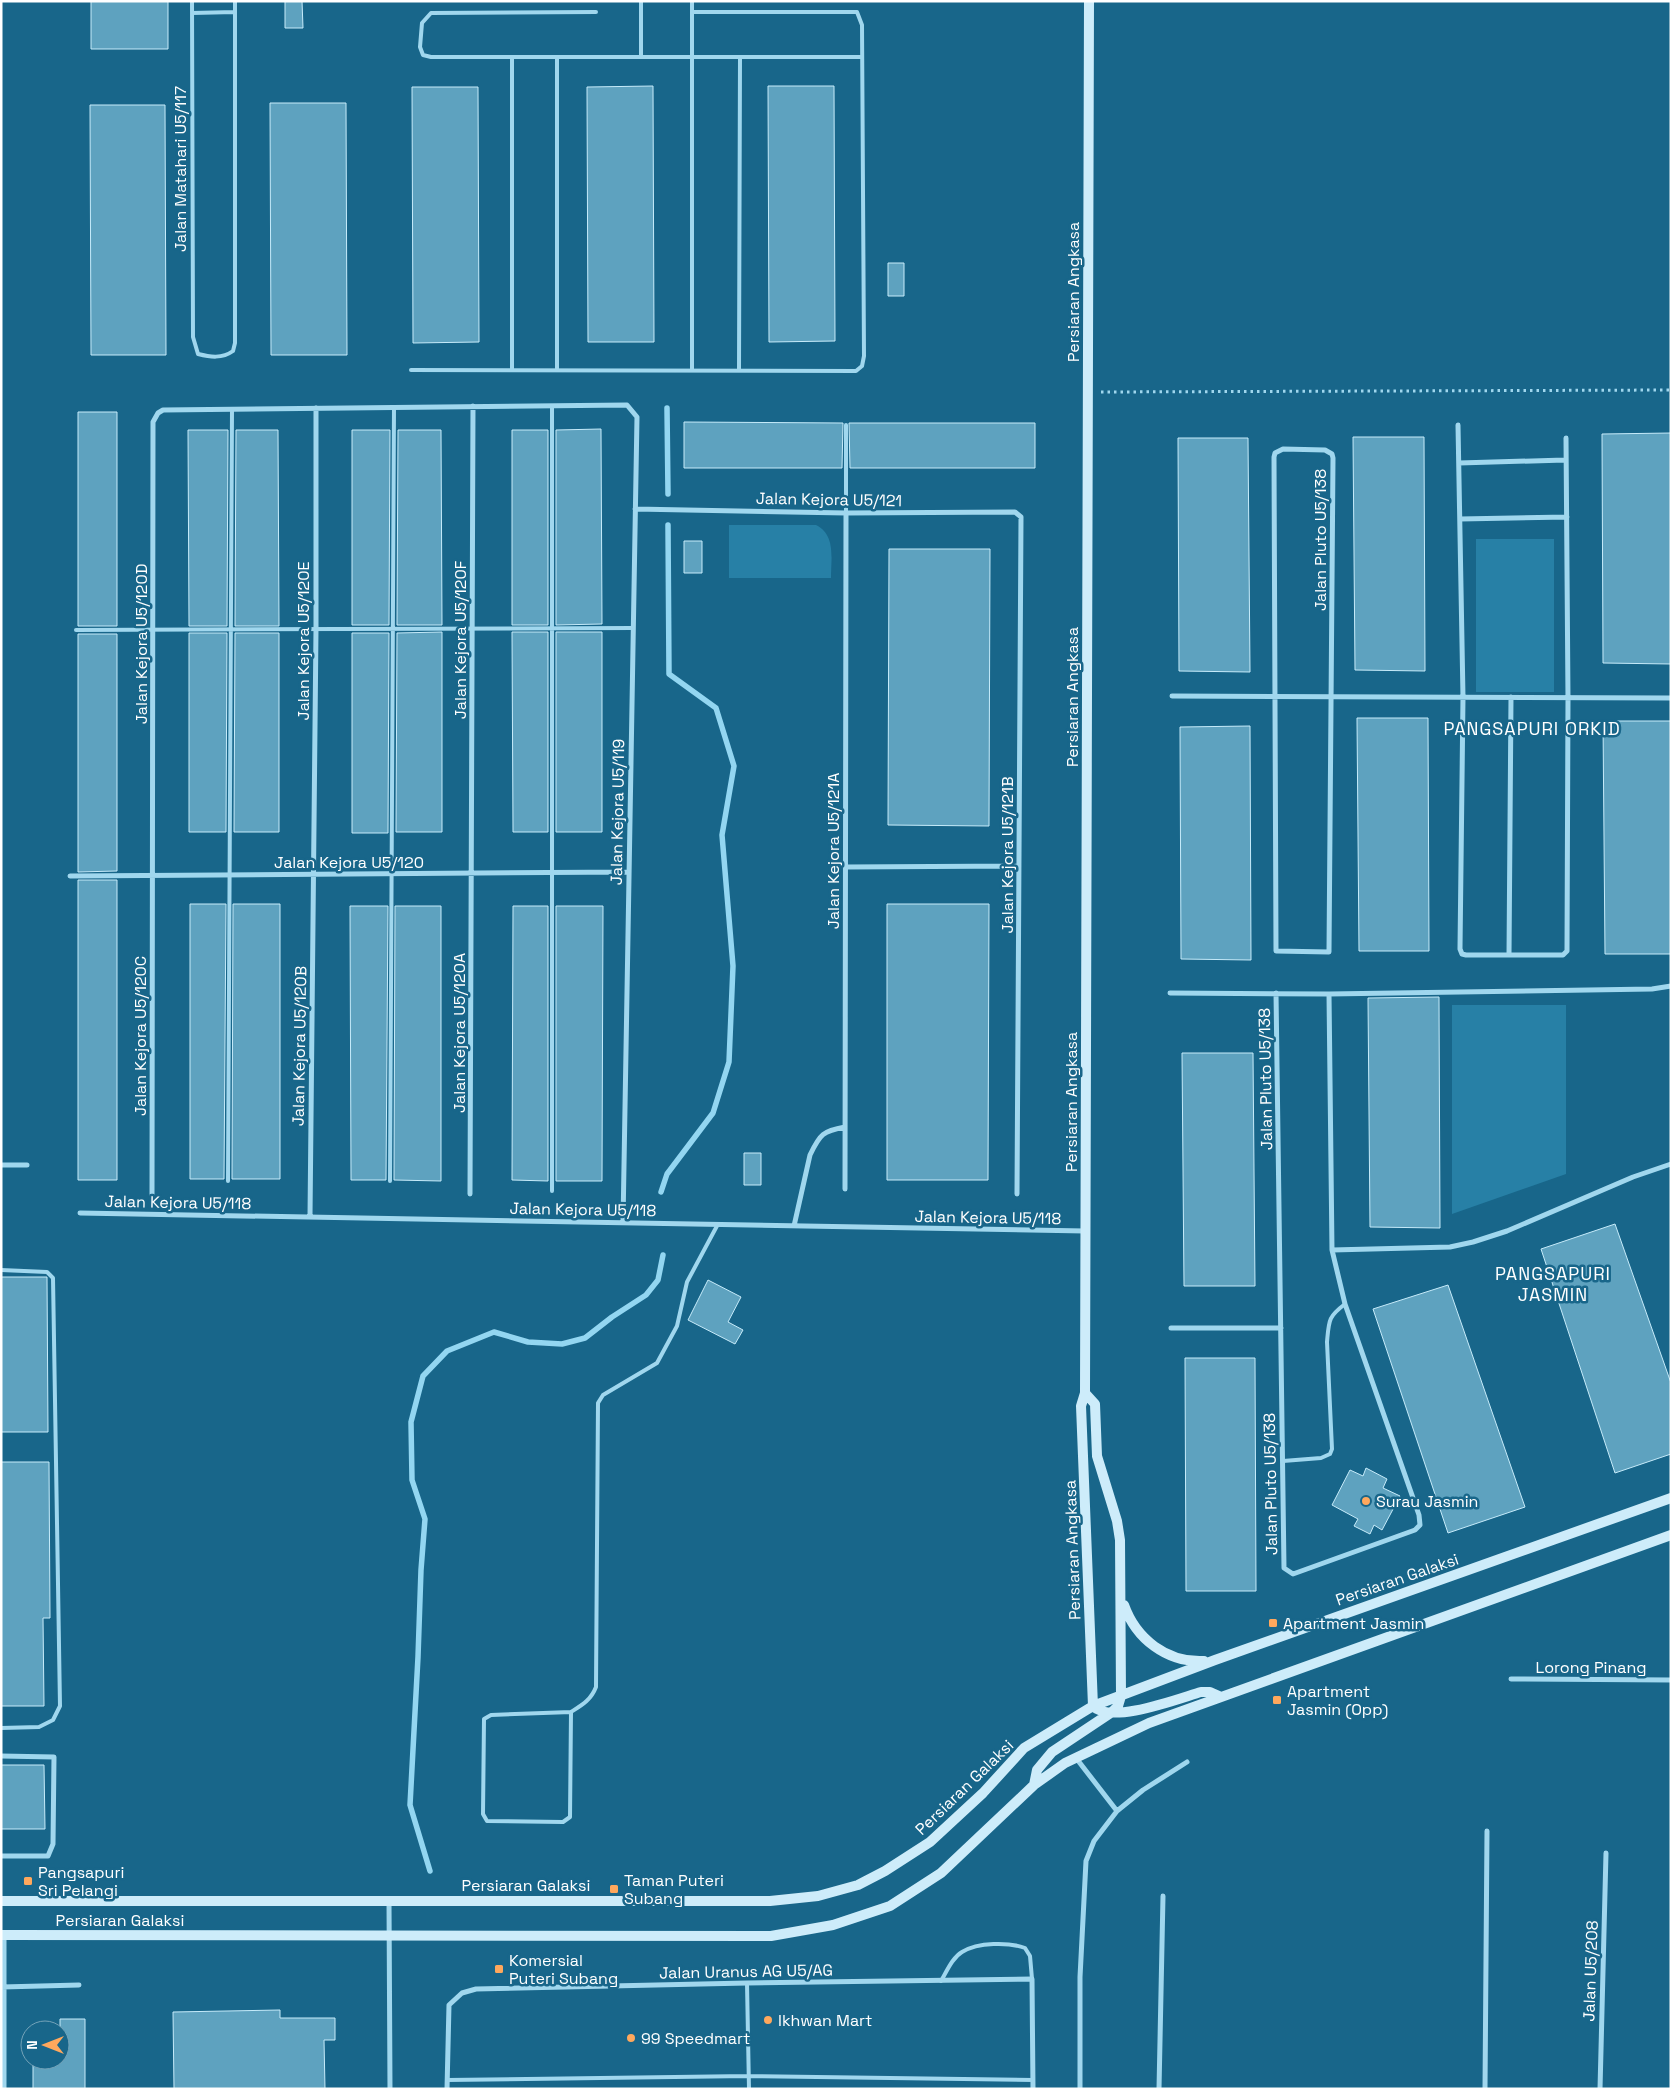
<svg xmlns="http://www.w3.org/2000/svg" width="1672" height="2090" font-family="'Space Grotesk',sans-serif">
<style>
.green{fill:#2780a6}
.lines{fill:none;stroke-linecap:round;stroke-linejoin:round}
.stream{stroke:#93d6f1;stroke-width:5.5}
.building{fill:#5ea2bf;stroke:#c6ebfa}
.path{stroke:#a0d7ee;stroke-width:3;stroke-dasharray:2.5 4;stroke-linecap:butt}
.lane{stroke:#a0d7ee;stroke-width:4}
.street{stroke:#a0d7ee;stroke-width:5}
.secondary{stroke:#cdecfa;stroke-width:10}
.poi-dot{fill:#ffa85d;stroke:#18668a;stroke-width:2}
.labels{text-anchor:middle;stroke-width:5;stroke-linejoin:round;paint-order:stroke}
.street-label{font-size:16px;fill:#fff;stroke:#18668a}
.poi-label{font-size:16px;fill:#fff;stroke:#18668a;text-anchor:start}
.neighbourhood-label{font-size:18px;letter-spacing:1px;fill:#fff;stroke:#18668a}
</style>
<rect width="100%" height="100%" fill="#18668a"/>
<!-- green -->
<path class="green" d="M729,525H816C836,535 831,558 831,578H729Z
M1476,539H1554V692H1476Z
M1452,1005H1566V1174L1452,1214Z"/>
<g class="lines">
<!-- stream -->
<path class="stream" d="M667,408L668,494
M661,1192L667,1174L713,1113L729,1062L733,966L722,835L734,766L716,708L669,674L668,525
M430,1871L410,1805L418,1657L421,1570L425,1519L412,1480L411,1422L423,1376L447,1351L494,1332L528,1342L562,1344L585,1338L612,1317L646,1295L658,1280L663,1255"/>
</g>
<!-- building -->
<path class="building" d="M91,1H168V49H91Z
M285,1H302L303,28H285Z
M653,86L654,342H588L587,87Z
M768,86H834L835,341L769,342Z
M412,87H478L479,342L413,343Z
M270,103H346L347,355H271Z
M90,105H165L166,355H91Z
M888,263H904V296H888Z
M78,412H117V626H78Z
M684,422L843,423L842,468H684Z
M849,423H1035V468H850Z
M601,429L602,624L556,625V430Z
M188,430H228L227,626H189Z
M236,430H278L279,626H235Z
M352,430H390L389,625H352Z
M398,430H441L442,625H397Z
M512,430H548V625H512Z
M1671,433V664L1603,663L1602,434Z
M1353,437H1424L1425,671L1355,670Z
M1178,438H1248L1250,672L1179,671Z
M684,541H702V573H684Z
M889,549H990L989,826L888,825Z
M442,632V832H396L397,633Z
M512,632H548V832H513Z
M556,632H602V832H556Z
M189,633H227L226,832H189Z
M235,633H279V832H234Z
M352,633H389L388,833H352Z
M78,634H117V871L78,872Z
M1357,718H1428L1429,951H1359Z
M1603,721H1671V954H1605Z
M1250,726L1251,960L1181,959L1180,727Z
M78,880H117V1180H78Z
M190,904H226L224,1179H190Z
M233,904H280V1179H232Z
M887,904H989L988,1180H887Z
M350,906H388L386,1180H351Z
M395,906H441V1181L394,1180Z
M513,906H548V1181L512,1180Z
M556,906H603L602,1181H556Z
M1439,997L1440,1228L1370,1227L1368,998Z
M1182,1053H1253L1255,1286H1184Z
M744,1153H761V1185H744Z
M1615,1224L1671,1383V1454L1615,1473L1541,1249Z
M1,1277H47L48,1432H1Z
M708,1280L741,1297L728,1322L743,1330L735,1344L688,1320Z
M1448,1285L1525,1507L1448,1533L1373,1309Z
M1185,1358H1255L1256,1591H1186Z
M1,1462H49L50,1618H43L44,1706H1Z
M1366,1468L1387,1479L1383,1488L1400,1496L1382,1530L1374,1525L1370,1534L1354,1526L1358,1519L1332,1505L1350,1470L1363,1476Z
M1,1765H44L45,1829H1Z
M280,2010V2018H335V2040H324L325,2089H174L173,2012Z
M60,2019H85V2089H33V2060H60Z"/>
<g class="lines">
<!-- path -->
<path class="path" d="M1101,392L1671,390"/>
<!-- lane -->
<path class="lane" d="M192,1L193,337L198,354C210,357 222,359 233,351L235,343V1
M596,12L431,13L422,23L420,47L423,55L431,57H861
M192,13L235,12
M641,57V1
M411,370L856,371L862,366L864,356L862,25L857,12H692
M512,370V57
M557,370V57
M692,370V1
M739,370L740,57
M846,425V513
M76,630L633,628
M228,1181L232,410
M390,1181L394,407
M552,1191V406
M1,1270L47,1272L53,1278L60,1706L53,1720L39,1727L1,1728
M1283,1461L1321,1458L1330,1454L1332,1449L1327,1342C1329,1320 1328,1317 1345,1304
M571,1712L491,1715L484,1719L483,1814L487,1821L563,1822L570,1817L571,1712C582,1705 591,1700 596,1687L598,1403L603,1395L657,1363L677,1326L687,1282L718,1224
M941,1981C947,1971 952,1958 962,1952C978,1942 1009,1942 1025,1948L1030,1956L1032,1979
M747,1983L749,2089
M447,2080L748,2076L1033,2080"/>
<!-- street -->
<path class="street" d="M1458,425L1463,697L1460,949L1462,954L1466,955H1563L1567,951L1568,698L1566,438
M1283,449L1325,450L1332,454L1333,458L1329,952L1276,951L1274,457L1275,453Z
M1459,463L1565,460
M635,509L846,513L1015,512L1021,517L1017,1194
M1460,519L1567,517
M1172,696L1671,698
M846,867L1019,866
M70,876L629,872
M1509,955L1511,697
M1170,993L1329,994L1652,989L1671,986
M1276,993L1284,1568L1293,1574L1415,1530L1420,1525L1419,1515L1345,1304L1332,1250L1329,994
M1,1165H27
M845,1189L846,513
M470,1194L473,406
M152,1196L153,422L158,413L163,410L627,405L637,417L623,1223
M80,1213L1085,1231
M310,1217L316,629V408
M794,1226L810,1155C820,1134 823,1131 845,1127
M1332,1250L1450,1247L1473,1242L1507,1231L1633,1177L1671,1164
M1171,1328H1281
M1511,1679L1671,1680
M1,1756L54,1757L53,1844L48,1856H1
M1076,1758L1117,1811L1094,1841L1086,1861L1080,1977V2089
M1117,1811L1143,1790L1187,1762
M389,1901L390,2089
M2,1987L79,1985
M4,2089V1935
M447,2089L449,2005L462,1993L476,1989L747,1983L1032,1979L1033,2089
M1159,2089L1163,1896
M1485,2089L1487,1831
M1600,2089L1606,1853"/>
<!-- secondary -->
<path class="secondary" d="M1089,1L1085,1393L1081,1406L1093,1706
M1124,1605C1136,1639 1167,1663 1204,1661
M1093,1706C1110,1725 1180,1698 1201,1692H1210L1219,1696
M1034,1785L1037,1770L1052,1752L1112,1712L1118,1706L1121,1696L1120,1540L1117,1521L1097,1456L1095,1404L1085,1393
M1,1901H770L818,1896L858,1885L885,1871L930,1842L983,1793L1024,1748L1093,1706L1215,1660L1671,1498
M1,1935L771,1936L833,1925L890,1906L941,1873L1034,1785L1065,1763L1149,1723L1671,1535"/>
</g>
<!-- markers -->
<g class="poi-dot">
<circle cx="1366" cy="1501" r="5"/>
<rect x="1268" y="1618" width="10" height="10" rx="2.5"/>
<rect x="1272" y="1695" width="10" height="10" rx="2.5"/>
<rect x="23" y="1876" width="10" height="10" rx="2.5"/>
<rect x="609" y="1884" width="10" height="10" rx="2.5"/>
<rect x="494" y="1964" width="10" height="10" rx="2.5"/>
<circle cx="768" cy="2020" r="5"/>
<circle cx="631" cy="2038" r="5"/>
</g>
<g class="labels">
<!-- street labels -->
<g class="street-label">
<text transform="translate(180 169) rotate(-90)" y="6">Jalan Matahari U5/117</text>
<text transform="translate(1073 292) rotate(-90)" y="6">Persiaran Angkasa</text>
<text transform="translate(829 499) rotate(1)" y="6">Jalan Kejora U5/121</text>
<text transform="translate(1320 540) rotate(-90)" y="6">Jalan Pluto U5/138</text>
<text transform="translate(460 640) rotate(-90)" y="6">Jalan Kejora U5/120F</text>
<text transform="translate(303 641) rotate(-90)" y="6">Jalan Kejora U5/120E</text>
<text transform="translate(141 644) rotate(-90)" y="6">Jalan Kejora U5/120D</text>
<text transform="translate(1072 697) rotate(-90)" y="6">Persiaran Angkasa</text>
<text transform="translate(617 812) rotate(-89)" y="6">Jalan Kejora U5/119</text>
<text transform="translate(833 851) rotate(-90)" y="6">Jalan Kejora U5/121A</text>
<text transform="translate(1007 855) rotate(-90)" y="6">Jalan Kejora U5/121B</text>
<text x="349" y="868">Jalan Kejora U5/120</text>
<text transform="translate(459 1033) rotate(-90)" y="6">Jalan Kejora U5/120A</text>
<text transform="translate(140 1036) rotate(-90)" y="6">Jalan Kejora U5/120C</text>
<text transform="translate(299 1046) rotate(-89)" y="6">Jalan Kejora U5/120B</text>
<text transform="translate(1265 1079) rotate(-91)" y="6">Jalan Pluto U5/138</text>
<text transform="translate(1071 1102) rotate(-90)" y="6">Persiaran Angkasa</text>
<text transform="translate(178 1202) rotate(1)" y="6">Jalan Kejora U5/118</text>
<text transform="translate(583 1209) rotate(1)" y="6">Jalan Kejora U5/118</text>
<text transform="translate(988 1217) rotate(1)" y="6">Jalan Kejora U5/118</text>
<text transform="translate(1270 1484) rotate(-91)" y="6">Jalan Pluto U5/138</text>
<text transform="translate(1072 1550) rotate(-92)" y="6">Persiaran Angkasa</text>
<text transform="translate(1397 1579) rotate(-19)" y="6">Persiaran Galaksi</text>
<text x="1591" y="1673">Lorong Pinang</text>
<text transform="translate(964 1787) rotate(-44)" y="6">Persiaran Galaksi</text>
<text x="526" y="1891">Persiaran Galaksi</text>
<text x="120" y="1926">Persiaran Galaksi</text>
<text transform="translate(746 1971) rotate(-1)" y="6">Jalan Uranus AG U5/AG</text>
<text transform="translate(1590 1971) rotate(-88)" y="6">Jalan U5/208</text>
</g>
<!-- poi labels -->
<g class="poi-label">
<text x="1376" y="1507">Surau Jasmin</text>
<text x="1283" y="1629">Apartment Jasmin</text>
<text x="1287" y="1697">Apartment<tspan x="1287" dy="18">Jasmin (Opp)</tspan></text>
<text x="38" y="1878">Pangsapuri<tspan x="38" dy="18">Sri Pelangi</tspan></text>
<text x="624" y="1886">Taman Puteri<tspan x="624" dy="18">Subang</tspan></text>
<text x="509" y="1966">Komersial<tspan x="509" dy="18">Puteri Subang</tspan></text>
<text x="778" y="2026">Ikhwan Mart</text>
<text x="641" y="2044">99 Speedmart</text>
</g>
<!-- neighbourhood labels -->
<g class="neighbourhood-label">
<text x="1532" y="735">PANGSAPURI ORKID</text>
<text x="1553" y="1280">PANGSAPURI<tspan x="1553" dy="21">JASMIN</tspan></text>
</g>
</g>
<!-- border -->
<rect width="1672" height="2090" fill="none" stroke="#ffffff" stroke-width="5"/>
<!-- north arrow -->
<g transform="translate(45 2045) rotate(270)"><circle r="24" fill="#18668a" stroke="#74a3b9"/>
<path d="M0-4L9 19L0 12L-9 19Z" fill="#ffa85d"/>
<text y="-8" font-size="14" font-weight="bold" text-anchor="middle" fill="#ffffff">N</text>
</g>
</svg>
